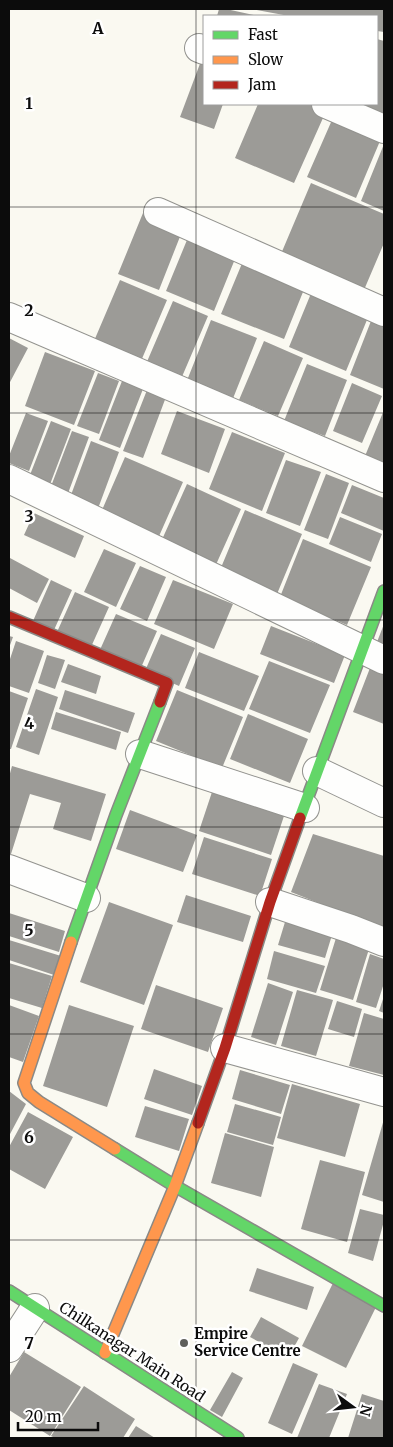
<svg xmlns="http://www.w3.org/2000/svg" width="393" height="1447" font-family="Merriweather,serif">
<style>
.building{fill:#9c9b97}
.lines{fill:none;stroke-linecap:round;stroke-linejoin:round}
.street-casing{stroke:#93938f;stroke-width:30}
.fast-casing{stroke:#8a8986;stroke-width:14}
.slow-casing{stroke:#8a8986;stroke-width:14}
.jam-casing{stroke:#8a8986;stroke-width:14}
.street{stroke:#fefefd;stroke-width:28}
.fast{stroke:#63d668;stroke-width:11}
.slow{stroke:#ff974d;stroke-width:11}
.jam{stroke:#b3261e;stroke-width:11}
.grid{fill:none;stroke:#0c0c0c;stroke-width:1;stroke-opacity:0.55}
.poi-dot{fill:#5f5f5c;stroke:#fff;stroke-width:2}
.labels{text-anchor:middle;stroke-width:5;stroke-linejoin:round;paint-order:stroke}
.poi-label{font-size:15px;font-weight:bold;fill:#0c0c0c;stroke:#fff;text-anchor:start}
.street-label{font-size:15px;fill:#0c0c0c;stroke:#fff}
.grid-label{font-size:16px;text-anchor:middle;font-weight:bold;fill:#0c0c0c;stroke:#fff;stroke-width:5;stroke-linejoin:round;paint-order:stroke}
</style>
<rect width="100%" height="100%" fill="#faf9f1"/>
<!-- building -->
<path class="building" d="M219,9H226L258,16H217Z
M251,9H384V32L377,31V16H289Z
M377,39L384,41V119L336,104H377Z
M201,61L204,63V104H223L214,129L180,117Z
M258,104H314L327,109L294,183L235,158Z
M332,120L380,141L356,198L307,177Z
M384,144V211L361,201Z
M311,183L384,214V243L361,297L278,261Z
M143,213L183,229L159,290L118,274Z
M187,240L235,259L214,311L166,291Z
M243,261L305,287L284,339L221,314Z
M120,280L167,300L141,361L94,341Z
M312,291L369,315L346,371L289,347Z
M173,301L208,316L181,379L146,364Z
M211,320L257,338L230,406L184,388Z
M371,321L384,326V389L350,375Z
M9,338L28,348L9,384Z
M264,341L303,358L278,416L239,400Z
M45,352L95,371L74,425L25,406Z
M307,364L347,380L325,436L284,421Z
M98,373L119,381L99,434L77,426Z
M122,381L143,389L120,448L99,440Z
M352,383L382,396L362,443L333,431Z
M147,390L166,397L143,458L123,451Z
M384,410V464L365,456Z
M177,411L225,429L209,473L161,454Z
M26,413L48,421L29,471L9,463V456Z
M51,421L71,429L49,487L28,480Z
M72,431L89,437L67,496L50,489Z
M232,432L285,453L262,511L209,489Z
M91,441L119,452L96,514L68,503Z
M125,457L183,482L156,543L99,517Z
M286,460L321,472L300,526L266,513Z
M326,474L349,483L328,539L304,530Z
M187,484L241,509L214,569L160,544Z
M352,485L384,498V531L341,513Z
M245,510L302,534L277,594L220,570Z
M34,513L84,536L75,558L24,535Z
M340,517L382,534L371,562L329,544Z
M303,539L371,567L347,625L280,597Z
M104,549L136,563L116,607L84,592Z
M10,558L49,579L37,603L9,588Z
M140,566L166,577L147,621L120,609Z
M51,580L72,590L54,630L33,621Z
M173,580L233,604L214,649L154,624Z
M75,592L109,607L91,647L57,632Z
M116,614L157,631L140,670L99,652Z
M384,624V645L377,642Z
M271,626L345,655L334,683L260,654Z
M161,634L195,648L179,686L145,671Z
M9,636L13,637L9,648Z
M16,641L44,651L29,693L9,686V662Z
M199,652L259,676L244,711L185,688Z
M47,655L65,660L55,689L38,683Z
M269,661L330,685L310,733L249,709Z
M68,664L101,676L96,694L61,682Z
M370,668L384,674V724L353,712Z
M36,689L58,697L39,755L16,747Z
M65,690L135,713L128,733L59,709Z
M177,690L243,717L222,768L156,741Z
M9,691L28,698L11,749H9Z
M56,712L121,732L116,750L51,729Z
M248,714L308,739L290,783L230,759Z
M12,766L106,794L91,841L53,829L61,803L30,794L11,854H9V777Z
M214,786L286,810L271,855L199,831Z
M130,810L197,835L183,872L116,849Z
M313,834L384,856V929L291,892Z
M204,837L272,859L260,896L192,874Z
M186,895L251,916L243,942L177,922Z
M109,902L173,925L144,1005L80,982Z
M9,913L65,931L59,952L9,936Z
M285,922L332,935L325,958L278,945Z
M336,938L369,949L353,1000L320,990Z
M9,940L61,956L54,975L9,960Z
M274,951L325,966L316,993L267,979Z
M370,954L384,959V983L376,1008L356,1002Z
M9,963L52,976L42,1008L9,998Z
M268,983L293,992L276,1045L251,1037Z
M156,985L223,1008L208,1052L141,1029Z
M297,990L333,1000L316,1056L281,1046Z
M384,996V1013L379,1011Z
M337,1001L362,1009L354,1037L328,1029Z
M9,1005L39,1016L23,1062L9,1057Z
M69,1005L134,1026L107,1107L43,1086Z
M364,1013L384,1019V1075L349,1066Z
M154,1069L202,1086L192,1115L144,1099Z
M240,1070L290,1085L281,1114L232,1099Z
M292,1084L360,1104L345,1157L277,1138Z
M9,1091L26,1104L9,1136Z
M235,1104L281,1117L273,1145L227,1132Z
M145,1106L189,1119L179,1151L135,1137Z
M28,1112L73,1137L45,1189L9,1169V1147Z
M384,1119V1202L362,1195Z
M225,1133L274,1147L261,1197L211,1183Z
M320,1160L365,1172L347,1242L301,1229Z
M360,1209L384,1215V1221L373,1261L348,1253Z
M257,1268L314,1287L307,1310L249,1291Z
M333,1283L377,1305L346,1368L302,1346Z
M261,1317L299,1338L288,1358L250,1337Z
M24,1352L81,1387L50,1436L9,1410V1377Z
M293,1363L318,1374L292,1434L268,1423Z
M232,1372L243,1378L222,1417L210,1410Z
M319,1384L347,1394L329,1438H297Z
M84,1386L135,1419L123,1438H55L51,1436Z
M362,1394L384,1401V1438H348Z
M136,1426L155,1438H128Z"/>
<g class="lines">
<!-- street casing -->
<g class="street-casing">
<path id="street" d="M199,48L204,50
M326,104L384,129
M158,212L384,312
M9,317L384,478
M9,479L384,660
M140,754L305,808
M317,771L384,803
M9,869L86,898
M270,902L351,929L384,942
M225,1048L384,1092
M9,1348L35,1308"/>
</g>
<!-- fast casing -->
<g class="fast-casing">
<path id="fast" d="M300,818L384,591
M71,942L116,815L160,702
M115,1149L175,1186L384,1306
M9,1291L238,1438"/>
</g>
<!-- slow casing -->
<g class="slow-casing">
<path id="slow" d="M71,942L24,1083L28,1093L39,1102L115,1149
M105,1353L175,1186L198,1123"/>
</g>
<!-- jam casing -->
<g class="jam-casing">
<path id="jam" d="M9,617L167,683L160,702
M198,1123L225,1048L270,902L300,818"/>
</g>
<!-- street -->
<use href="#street" class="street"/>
<!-- fast -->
<use href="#fast" class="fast"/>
<!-- slow -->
<use href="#slow" class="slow"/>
<!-- jam -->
<use href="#jam" class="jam"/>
</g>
<!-- grid -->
<path class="grid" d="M196,9V1438M9,207H384M9,413H384M9,620H384M9,827H384M9,1034H384M9,1240H384"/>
<!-- markers -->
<circle class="poi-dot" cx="184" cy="1343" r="5"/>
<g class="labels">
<!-- poi labels -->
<g class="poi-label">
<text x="194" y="1339">Empire<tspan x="194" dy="17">Service Centre</tspan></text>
</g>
<!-- street labels -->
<g class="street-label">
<text transform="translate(132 1352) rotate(33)" y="5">Chilkanagar Main Road</text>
</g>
</g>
<g class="grid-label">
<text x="98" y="34">A</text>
<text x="29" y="109">1</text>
<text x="29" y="316">2</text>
<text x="29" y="522">3</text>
<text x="29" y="729">4</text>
<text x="29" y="936">5</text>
<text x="29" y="1143">6</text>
<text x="29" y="1349">7</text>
</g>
<!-- border -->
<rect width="393" height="1447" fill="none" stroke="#0c0c0c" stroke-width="20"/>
<!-- legend -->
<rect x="203" y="15" width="175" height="90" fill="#ffffff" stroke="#9e9e9e"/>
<rect x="213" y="31" width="25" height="8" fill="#63d668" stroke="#9e9e9e"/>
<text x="248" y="40" font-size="15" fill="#0c0c0c">Fast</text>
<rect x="213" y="56" width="25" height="8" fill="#ff974d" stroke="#9e9e9e"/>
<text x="248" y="65" font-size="15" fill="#0c0c0c">Slow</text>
<rect x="213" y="81" width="25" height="8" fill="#b3261e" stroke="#9e9e9e"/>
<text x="248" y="90" font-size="15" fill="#0c0c0c">Jam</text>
<!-- north arrow -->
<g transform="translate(353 1407) rotate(105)" stroke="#ffffff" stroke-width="4" paint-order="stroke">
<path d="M0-4L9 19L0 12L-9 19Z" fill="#0c0c0c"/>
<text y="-8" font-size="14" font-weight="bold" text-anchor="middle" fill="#0c0c0c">N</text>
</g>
<!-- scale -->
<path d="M18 1422v8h80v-8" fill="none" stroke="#0c0c0c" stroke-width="2.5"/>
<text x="25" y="1422" font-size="15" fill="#0c0c0c" stroke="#ffffff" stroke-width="4" paint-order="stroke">20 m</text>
</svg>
